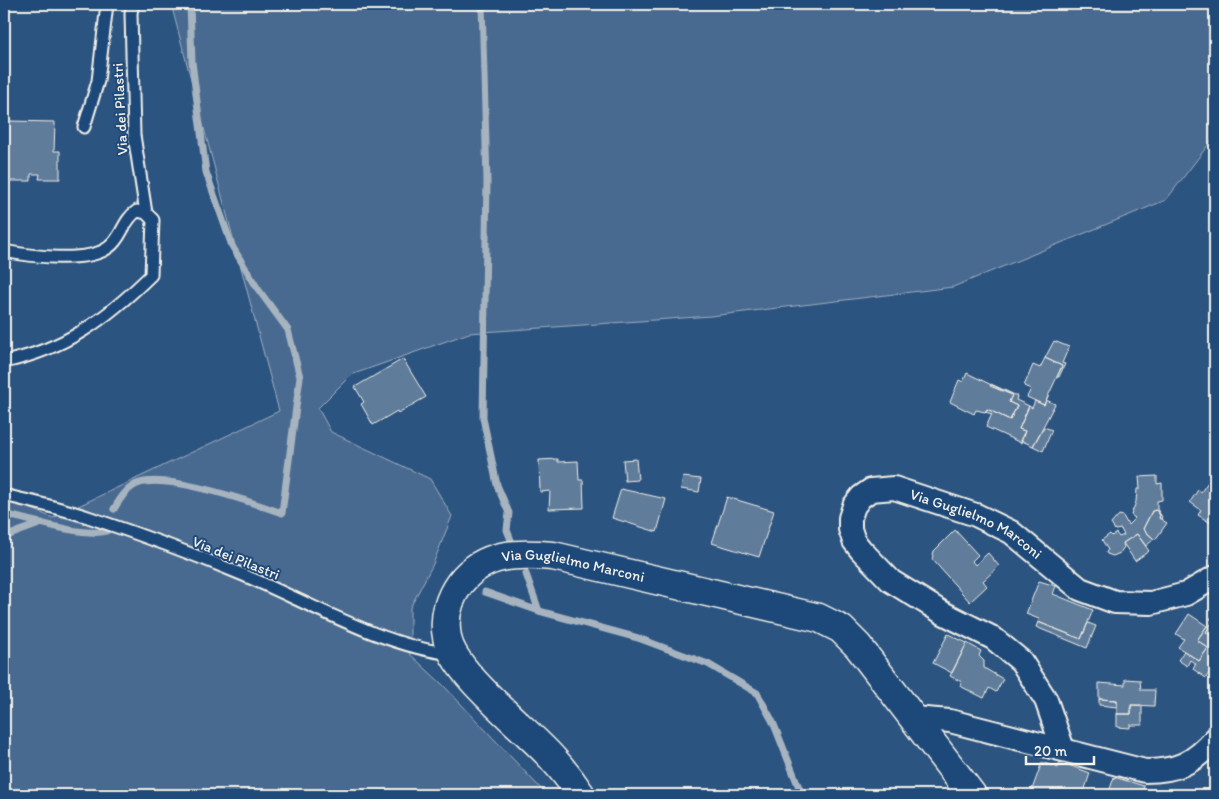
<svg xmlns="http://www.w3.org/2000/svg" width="1219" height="799" font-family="Itim,sans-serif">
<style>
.green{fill:#496b90;stroke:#9eaebc}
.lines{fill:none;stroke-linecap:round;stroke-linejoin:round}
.stream{stroke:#a7b4c0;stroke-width:7}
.building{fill:#5e7b9a;stroke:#f4f1e8}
.lane-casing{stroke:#f4f1e8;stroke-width:15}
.street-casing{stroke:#f4f1e8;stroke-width:26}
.secondary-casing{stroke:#f4f1e8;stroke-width:31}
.lane{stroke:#1f4a7a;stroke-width:11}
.street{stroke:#1f4a7a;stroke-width:22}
.secondary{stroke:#1f4a7a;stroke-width:28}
.labels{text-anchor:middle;stroke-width:4;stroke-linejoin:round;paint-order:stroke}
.street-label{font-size:15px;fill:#f4f1e8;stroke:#1f4a7a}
</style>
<rect width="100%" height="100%" fill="#2c5481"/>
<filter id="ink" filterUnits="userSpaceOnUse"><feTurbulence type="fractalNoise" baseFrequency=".02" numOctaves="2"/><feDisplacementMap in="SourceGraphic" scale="10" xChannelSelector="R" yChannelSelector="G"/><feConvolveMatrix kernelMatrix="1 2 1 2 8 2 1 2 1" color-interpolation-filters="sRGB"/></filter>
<g filter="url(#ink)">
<!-- green -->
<path class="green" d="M171,4H1215V136L1166,200L953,287L711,316L469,333L351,375L318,408L331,432L430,479L452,516L433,564L410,608V654L443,685L547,795H4V497L53,518L279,411Z"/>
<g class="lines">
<!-- stream -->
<path class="stream" d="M482,4L487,181L483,418L497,485L509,513L507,530L511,540
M114,509C120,499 128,486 140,483C171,474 251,502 282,513L300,377L288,330L258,289L232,246L206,172L192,62L190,4
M4,514C26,519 90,539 108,530
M4,537L42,523
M526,574L539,611
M485,592L539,611L638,638L708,664L757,693L773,722L802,795"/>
</g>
<!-- building -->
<path class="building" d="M9,121L55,122L54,151H60V179H39L40,174H31V181H6L4,178V145L6,144Z
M1054,341L1069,347L1062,363L1065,364L1059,377H1057L1062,366L1045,358Z
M1045,358L1062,366L1044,405L1027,397L1031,389L1024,386L1033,365L1040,368Z
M403,359L426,397L398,413L397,411L373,425L361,404L364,402L355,387Z
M967,373L1012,395L1009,402L1017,406L1010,420L987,409L985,412L976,410L974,414L950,402L959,380L963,382Z
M991,384L1017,396L1016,400L1029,406L1019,429L1025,431L1021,443L986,427L992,414L985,412L987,409L1010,420L1017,406L1009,402L1012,395L990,386Z
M1046,400L1055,404L1033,446L1020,440L1025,431L1019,429L1029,406L1032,408L1035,401L1044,405Z
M1044,427L1052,430L1043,451L1033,446Z
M558,459V462L578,461L579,480H583L584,508L549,509L550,491L540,492L539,460Z
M636,459L638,480L625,481L623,460Z
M1157,476V484L1162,483V500L1157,501V509L1162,517L1161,519L1159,518L1160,515L1156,510L1152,511L1143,529L1154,539L1146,546L1137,534L1123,543L1124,547L1120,553L1113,556L1107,554L1106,552L1108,550L1102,540L1110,534L1112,536L1116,533L1119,537L1124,535L1121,529L1115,530L1111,524L1119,515L1123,516L1128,525L1135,518L1131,515L1136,502L1137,489H1140L1139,477Z
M683,477L701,479L699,492L681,489Z
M1208,482L1213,486L1215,482V520L1212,524L1198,515L1201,510L1190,502L1198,490L1201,492Z
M621,489L666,499L657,532L612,518Z
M727,497L774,511L759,557L712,543Z
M1156,510L1160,515L1159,518L1167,523L1155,540L1143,529L1152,511Z
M955,530L978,555L972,561L975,565L988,553L999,566L983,581L987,586L970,602L932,559L934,551Z
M1137,534L1149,551L1135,561L1123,543Z
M1039,581L1056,586L1053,594L1093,610L1081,639L1038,622L1039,619L1026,614Z
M1215,612V639L1206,632L1213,621L1210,619Z
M1189,614L1207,626L1197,640L1208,648L1199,661L1178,647L1184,639L1176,634Z
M1038,622L1081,639L1088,623L1096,626L1087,648L1036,627Z
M1207,626L1209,628L1206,632L1215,639V663L1206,678L1193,669L1196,664L1190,660L1187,666L1178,660L1184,651L1199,661L1208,648L1197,640Z
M948,634L967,643L952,673L933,663Z
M967,643L981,651L979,656L984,661V668L1003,679L996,692L989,688L984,698L960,686L962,682L950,676Z
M1125,679L1140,680L1141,690H1155L1154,706L1131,705V714H1117V700L1099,699V683L1125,685Z
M1099,699L1117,700V707L1099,705Z
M1131,705H1142V725H1130V728L1117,727V714H1131Z
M1042,762L1058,768L1060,762L1090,773L1083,795H1030Z
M1114,777L1144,786L1142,793L1148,795H1108Z"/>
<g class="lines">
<!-- lane casing -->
<g class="lane-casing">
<path id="lane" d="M133,4L131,13L134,135L146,213
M84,127L98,81L107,4
M4,251C29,256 88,264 109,247C122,238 123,220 137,211L146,213L153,220L151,275C106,319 66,349 4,362
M4,495C32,502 61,508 88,517C139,534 191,553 241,574C306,601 383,647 453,654"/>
</g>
<!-- street casing -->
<g class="street-casing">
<g id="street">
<path d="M913,718L950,721L1145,771C1177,771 1194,763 1215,739"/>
<path id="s1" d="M1063,749L1046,700L1021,661L993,638L943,613L891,581L861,550L854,541L850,529V518L854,506L861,497L871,490L894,488L976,515L1011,532L1080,589L1115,602L1151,603L1186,594L1215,577"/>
</g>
</g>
<!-- secondary casing -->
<g class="secondary-casing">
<g id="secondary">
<path id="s2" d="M581,795C573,783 563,770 553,759C528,730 452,673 447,637C443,617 449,598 460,583C484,552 518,553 553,556L819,618L841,629L858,646L972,795"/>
</g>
</g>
<!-- lane -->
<use href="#lane" class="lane"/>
<!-- street -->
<use href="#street" class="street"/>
<!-- secondary -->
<use href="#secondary" class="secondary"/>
</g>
</g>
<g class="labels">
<!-- street labels -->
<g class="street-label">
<text transform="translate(120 109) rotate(-93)" y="5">Via dei Pilastri</text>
<text dy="5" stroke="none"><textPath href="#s1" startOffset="479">Via Guglielmo Marconi</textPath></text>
<text transform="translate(236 558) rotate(22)" y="5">Via dei Pilastri</text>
<text dy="5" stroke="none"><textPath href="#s2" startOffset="389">Via Guglielmo Marconi</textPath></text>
</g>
</g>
<!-- margin -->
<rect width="1219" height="799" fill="none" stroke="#1f4a7a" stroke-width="20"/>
<rect x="10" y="10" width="1199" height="779" fill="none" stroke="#f4f1e8" stroke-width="2" filter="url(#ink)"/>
<!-- scale -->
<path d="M1026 756v8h68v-8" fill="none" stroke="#f4f1e8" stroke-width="2.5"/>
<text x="1034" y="756" font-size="15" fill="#f4f1e8" stroke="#1f4a7a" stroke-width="4" paint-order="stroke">20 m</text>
</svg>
